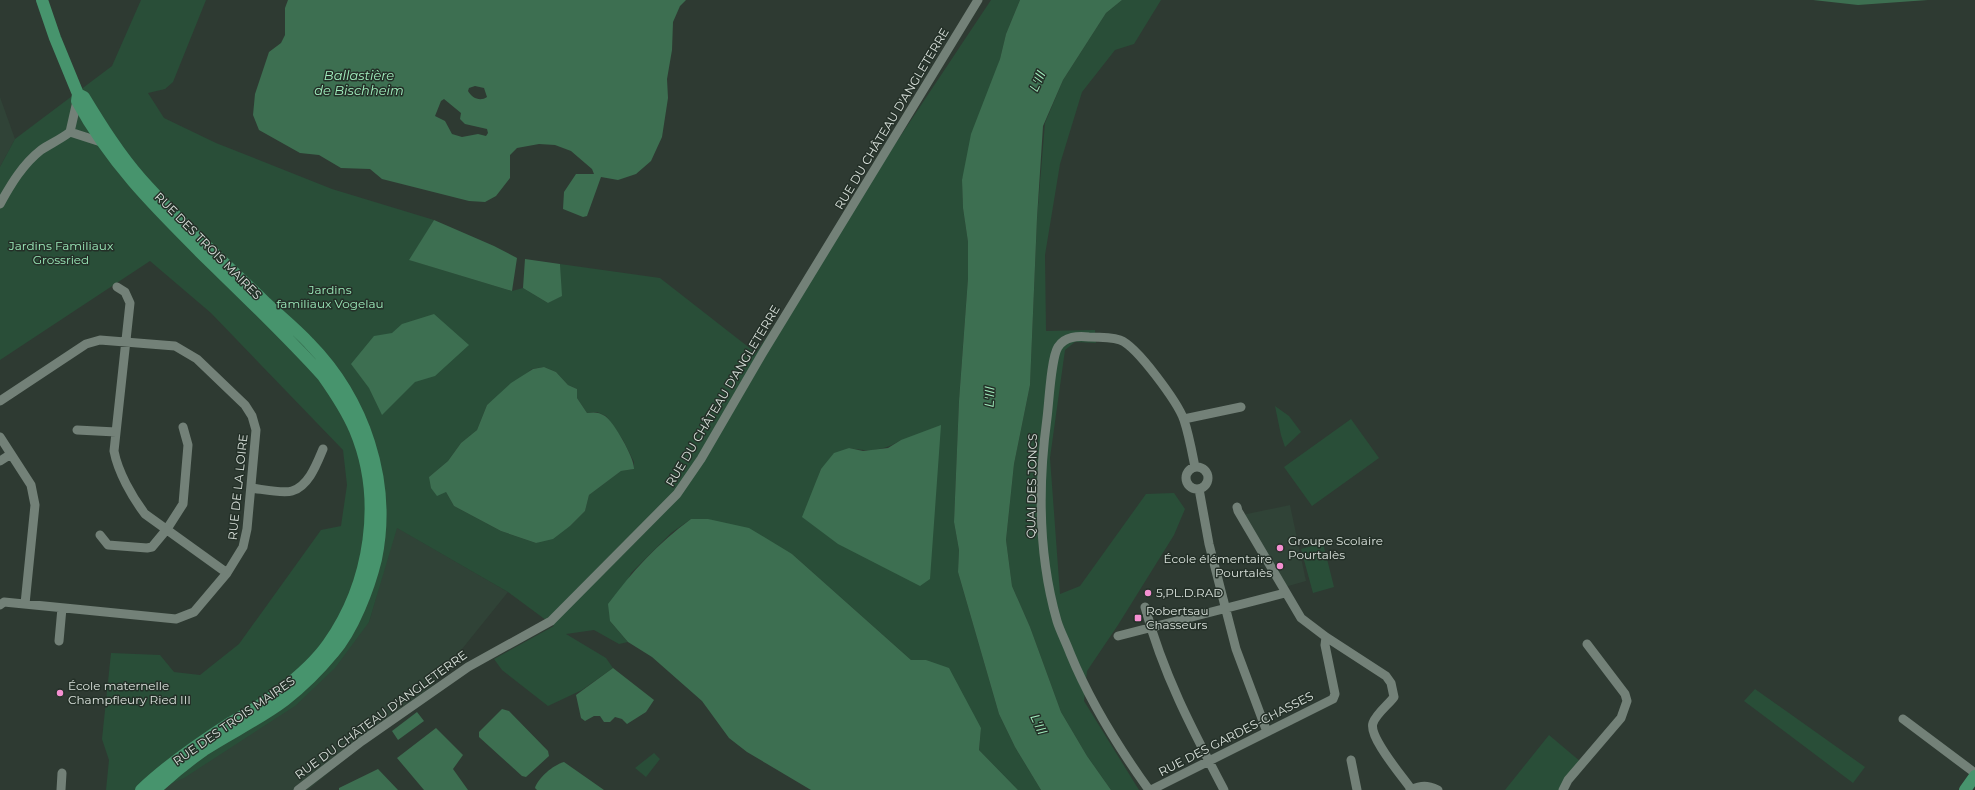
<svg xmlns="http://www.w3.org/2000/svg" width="1975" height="790" font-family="Montserrat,sans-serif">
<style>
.built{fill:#304337}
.green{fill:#294e38;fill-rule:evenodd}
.water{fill:#3d6f51;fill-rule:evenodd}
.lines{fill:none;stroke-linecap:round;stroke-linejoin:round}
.minor{stroke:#738178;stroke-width:9}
.major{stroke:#47946d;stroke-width:12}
.poi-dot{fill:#f590d1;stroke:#243028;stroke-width:1.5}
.labels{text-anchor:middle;stroke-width:3;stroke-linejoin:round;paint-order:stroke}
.street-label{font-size:12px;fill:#d9e1db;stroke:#243028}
.park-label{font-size:12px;fill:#9be9b9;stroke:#243028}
.poi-label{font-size:12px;fill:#d9e1db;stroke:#243028;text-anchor:start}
.water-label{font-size:13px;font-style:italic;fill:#a2f0bf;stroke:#243028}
</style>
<rect width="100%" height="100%" fill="#2e3a32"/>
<!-- built -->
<path class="built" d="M0,97L15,139L0,167Z
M1290,505L1306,581L1285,587L1242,515Z
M396,527L508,592L433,685L308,790H157L369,622Z"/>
<!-- green -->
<path class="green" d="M141,0H206L173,82L165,89L148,93L164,118L216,143L332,189L434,220L410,260L512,291L523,288L548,303L561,296L560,264L660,278L756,353L991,0H1020L1006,34L1000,59L962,180L963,208L968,242V278L959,401L954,522L959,550L958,572L999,714L1015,747L1041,790H1018L979,750L981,728L926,660H911L792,554L691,519L671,533L631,573L610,621L628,642L619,644L594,630L566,634L606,658L613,668L582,690L548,706L502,670L494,659L554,626L508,592L397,528L369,622L335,668L295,706L184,778L157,790H106L109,760L102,739L111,653L160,655L174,672L200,675L239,644L321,530L341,526L347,485L343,450L211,313L150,261L0,360V167L15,139L112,66ZM544,367L556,372L568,385L577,389V398L587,413L597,412L606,416L623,440L634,462V469L621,471L589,495L585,511L570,526L536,543L501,531L454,506L446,492L429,477L448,461L461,443L477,430L487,405L532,369ZM901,440L920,586L817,480L821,469L849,448C870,452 883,451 901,440Z
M1122,0H1161L1134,44L1115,50L1082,92L1060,164L1045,255L1046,331L1095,330L1096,343L1075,342L1065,350L1050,458L1060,594L1080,586L1146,494L1174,493L1185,509L1174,535L1118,625L1087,671L1084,701L1139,790H1111L1087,756L1061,712L1030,627L1012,586L1006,540L1014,464L1030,385L1037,218L1045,123L1063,80L1106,13Z
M1275,406L1289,416L1301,432L1285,447L1281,435Z
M1351,419L1379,458L1312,506L1284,467Z
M1323,543L1334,587L1313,593L1301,549Z
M1755,689L1865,767L1853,783L1744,701Z
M1549,735L1581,762L1560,790H1505Z
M654,753L660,759L646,777L635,768Z"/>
<!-- water -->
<path class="water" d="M288,0H686L680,6L673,22L672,50L667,79L668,98L662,137L651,161L636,174L618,180L601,177L587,216L583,217L563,209L564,192L576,174H594L592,169L571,151L555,145L539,144L517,148L510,155V178L496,196L485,202L469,201L382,179L370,169L341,168L319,155L300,153L259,130L253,115L255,94L269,52L281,43L285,35V8ZM475,86L484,88L487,97C480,102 472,98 468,91L469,88ZM444,99L461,113L460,119L465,124L487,129L488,133L486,136L478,134L462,137L452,134L445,121L435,116L441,101Z
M1020,0H1122L1106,13L1063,80L1043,126L1037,218L1030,385L1014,464L1006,540L1012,586L1030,627L1061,712L1087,756L1111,790H1041L1015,747L999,714L958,572L959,550L954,522L959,401L968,278V242L963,208L962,180L971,134L1000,59L1006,34Z
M1813,0H1928L1858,5Z
M434,220L494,246L517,258L512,291L409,260Z
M525,259L560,264L562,296L548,303L523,288Z
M434,314L469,345L435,376L415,382L382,415L369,388L351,364L374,336L392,333L402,324Z
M544,367L556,372L568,385L577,389V398L587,413C594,412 599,412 605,416C614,422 635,459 634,469L621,471L589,495L585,511L570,526L553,539L536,543L501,531L454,506L446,492L437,496L431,488L429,477L448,461L461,443L477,430L487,405L511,383L533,369Z
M941,425L930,579L920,586L838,544L802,517L821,469L834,453L849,448L863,451L888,448L901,440Z
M691,519H708L749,528L792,554L911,660H926L949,668L981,728L979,750L1018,790H811L747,752L729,738L702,701L652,657L628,642L610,621L608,604C632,572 658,543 691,519Z
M613,668L654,700L646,712L627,724L622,719L615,717L610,722H604L600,716H594L585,721L581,718L576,695Z
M502,709L509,711L548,751L549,756L526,777L522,776L479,737V732Z
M417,712L424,721L398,740L392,731Z
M436,728L463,755L453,769L468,790H424L397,758Z
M564,762L604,790H537L535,788C538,778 553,765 564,762Z
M378,769L398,790H339V788Z"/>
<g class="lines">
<!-- minor -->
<path class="minor" d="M77,101L70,132L101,142
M0,204C11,184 23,164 41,150C50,144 61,139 70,132
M117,287L125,292L130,303L114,451C118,472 132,497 145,514L227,573
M0,401L86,344L100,340L175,346L197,359L245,405L252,416L256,430L247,529L243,547L227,573L194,612L176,619L4,602L0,605
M1184,419L1241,407
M77,430L116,432
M0,437L31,485L35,505L25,604
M0,461L11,454
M1186 478a11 11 0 1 1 22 0a11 11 0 1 1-22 0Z
M251,488C261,489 283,494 292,491C309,486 317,463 323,449
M1199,489L1209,544L1236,649L1267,732
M1237,507L1238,511L1301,618L1326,637L1386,676L1391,683L1394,697C1388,705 1376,714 1373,723C1368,737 1403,777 1411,789
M100,535L108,545L147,548L152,547L167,529L183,504L188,445L183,427
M1145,607C1163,674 1192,729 1224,790
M1118,636L1285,593
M59,641L62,608
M1903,719L1975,773
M1351,760L1357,790
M61,790L62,773
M298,790L362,741L468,667L551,621L677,494L701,459L762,354L978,0
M1149,790C1118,747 1090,702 1070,653C1066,642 1060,631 1057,621C1038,555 1038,485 1047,418C1049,403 1051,358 1058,347C1065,336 1078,336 1089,337C1099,337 1111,337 1120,340C1137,346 1178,403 1184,420C1189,435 1192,452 1195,467
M1151,790L1333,699L1335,694L1325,645L1326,637
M1410,790C1422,785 1427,785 1438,790
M1563,790L1568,780L1621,718L1627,701L1625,694L1587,644"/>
<!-- major -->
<path class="major" d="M42,0L55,38L78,94L77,101C111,164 155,207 205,257C245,296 286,335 323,376C335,393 347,411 355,430C384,499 371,583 328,644C316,661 298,677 281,690C266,703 247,713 230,723C199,743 168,764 141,790
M78,94L84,97C101,125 119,154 141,179C179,222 224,262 266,303C280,316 296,329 309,343C364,399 392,481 376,559C369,588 353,630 333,653C319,670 303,686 285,700C260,719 230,733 204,750C187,762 170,776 155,790
M1965,790L1975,776"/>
</g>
<!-- markers -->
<g class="poi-dot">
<circle cx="1280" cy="548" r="4"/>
<circle cx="1280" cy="566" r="4"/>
<circle cx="1148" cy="593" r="4"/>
<rect x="1134" y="614" width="8" height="8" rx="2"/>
<circle cx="60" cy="693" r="4"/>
</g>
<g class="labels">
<!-- street labels -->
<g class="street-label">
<text transform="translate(892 119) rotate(-59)" y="4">RUE DU CHÂTEAU D'ANGLETERRE</text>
<text transform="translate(208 246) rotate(45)" y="4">RUE DES TROIS MAIRES</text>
<text transform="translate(723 396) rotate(-59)" y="4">RUE DU CHÂTEAU D'ANGLETERRE</text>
<text transform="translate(1032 486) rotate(-89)" y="4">QUAI DES JONCS</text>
<text transform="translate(238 487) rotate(-84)" y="4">RUE DE LA LOIRE</text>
<text transform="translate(381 715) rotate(-36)" y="4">RUE DU CHÂTEAU D'ANGLETERRE</text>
<text transform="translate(234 721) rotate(-35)" y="4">RUE DES TROIS MAIRES</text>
<text transform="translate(1236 734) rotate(-27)" y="4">RUE DES GARDES-CHASSES</text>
</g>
<!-- park labels -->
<g class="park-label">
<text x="61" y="250">Jardins Familiaux<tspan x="61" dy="14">Grossried</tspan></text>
<text x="330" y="294">Jardins<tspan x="330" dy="14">familiaux Vogelau</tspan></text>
</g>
<!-- poi labels -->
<g class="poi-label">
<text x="1288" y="545">Groupe Scolaire<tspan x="1288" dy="14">Pourtalès</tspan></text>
<text x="1272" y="563" text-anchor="end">École élémentaire<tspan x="1272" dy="14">Pourtalès</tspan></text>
<text x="1156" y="597">5,PL.D.RAD</text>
<text x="1146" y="615">Robertsau<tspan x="1146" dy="14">Chasseurs</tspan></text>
<text x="68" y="690">École maternelle<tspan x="68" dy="14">Champfleury Ried III</tspan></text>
</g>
<!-- water labels -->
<g class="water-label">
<text x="359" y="80">Ballastière<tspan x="359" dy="15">de Bischheim</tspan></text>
<text transform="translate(1037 81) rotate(-65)" y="5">L'Ill</text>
<text transform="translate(989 397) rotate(-87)" y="5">L'Ill</text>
<text transform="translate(1039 724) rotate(65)" y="5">L'Ill</text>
</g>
</g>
</svg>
